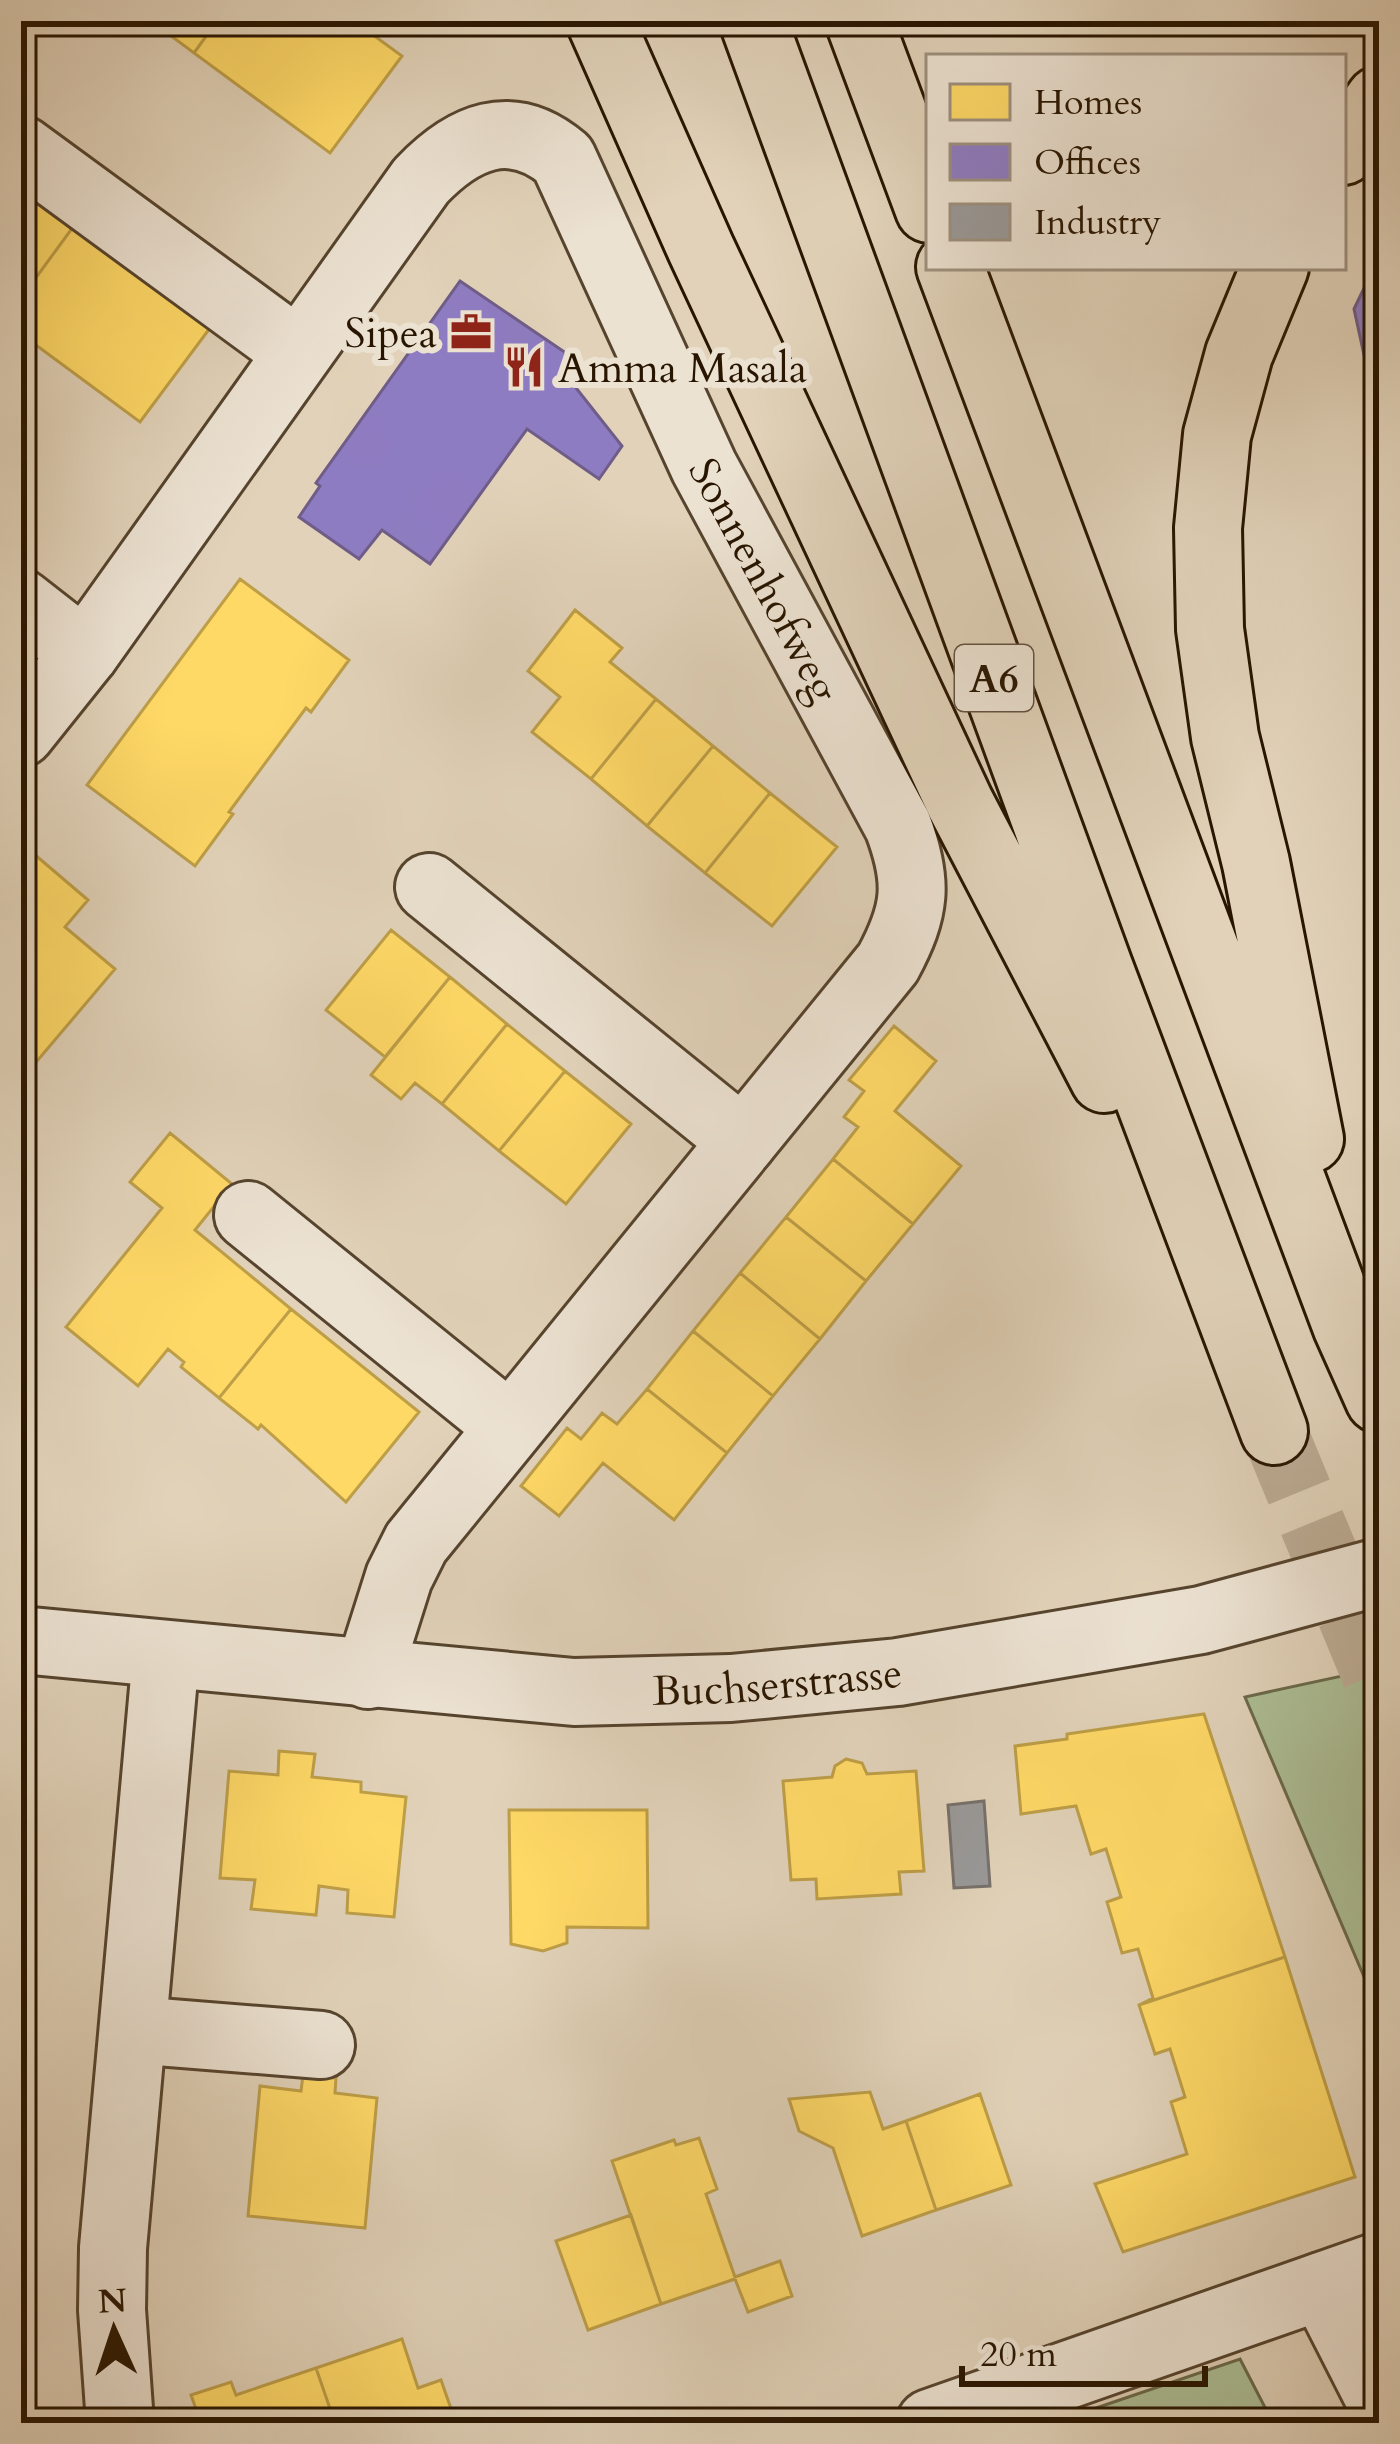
<svg xmlns="http://www.w3.org/2000/svg" width="1400" height="2444" font-family="Cardo,serif">
<style>
.green{fill:#acbd94;stroke:#6a694a;stroke-width:3}
.homes{fill:#ffd966;stroke:#be9e47;stroke-width:3}
.offices{fill:#8e7cc3;stroke:#6f5d88;stroke-width:3}
.industry{fill:#999;stroke:#77716b;stroke-width:3}
.lines{fill:none;stroke-linecap:round;stroke-linejoin:round}
.highway-tunnel{stroke:#bcac94;stroke-width:66;stroke-dasharray:66 33;stroke-linecap:butt}
.minor-casing{stroke:#56442e;stroke-width:72}
.highway-casing{stroke:#281500;stroke-width:72}
.minor{stroke:#ece2d2;stroke-width:66}
.highway{stroke:#e1d2b9;stroke-width:66}
.labels{text-anchor:middle;stroke-width:12;stroke-linejoin:round;paint-order:stroke}
.shield{fill:#ece2d2;stroke:#63523f;stroke-width:3}
.shield-label{font-size:39px;font-weight:bold;fill:#281500}
.poi-label{font-size:42px;fill:#281500;stroke:#ece2d2;text-anchor:end}
.street-label{font-size:42px;fill:#281500;stroke:#ece2d2}
</style>
<rect width="100%" height="100%" fill="#e1d2b9"/>
<filter id="stains"><feTurbulence type="fractalNoise" baseFrequency=".00167" numOctaves="4"/><feColorMatrix values="0 0 0 0 .2 0 0 0 0 .09 0 0 0 0 .02 0 0 0 .5 -.17"/></filter>
<radialGradient id="worn" r=".72"><stop offset=".6" stop-color="#630" stop-opacity="0"/><stop offset="1" stop-color="#630" stop-opacity=".3"/></radialGradient>
<!-- green -->
<path class="green" d="M1379,1668V2012L1245,1697Z
M1240,2359L1273,2423H1052Z"/>
<!-- homes -->
<path class="homes" d="M151,21H217L194,53Z
M217,21H354L402,56L330,153L194,53Z
M21,183L76,223L21,298Z
M76,223L213,324L140,422L21,334V298Z
M240,579L349,660L311,712L306,708L229,812L233,814L195,866L87,785Z
M575,610L622,648L610,662L656,699L591,779L532,732L560,697L528,671Z
M656,699L713,746L647,826L591,779Z
M713,746L770,793L705,873L647,826Z
M770,793L837,847L772,926L705,873Z
M34,854L88,900L65,927L115,969L21,1080V869Z
M391,930L450,977L385,1057L326,1010Z
M450,977L507,1024L442,1104L415,1083L401,1099L371,1075Z
M507,1024L565,1071L499,1151L442,1104Z
M894,1026L936,1061L895,1111L961,1166L913,1224L833,1159L858,1127L844,1117L864,1091L849,1080Z
M565,1071L631,1124L566,1204L499,1151Z
M170,1133L232,1184L195,1230L291,1309L219,1398L181,1367L184,1362L168,1349L138,1386L66,1327L162,1208L130,1182Z
M833,1159L913,1224L866,1281L786,1217Z
M786,1217L866,1281L820,1339L740,1273Z
M740,1273L820,1339L773,1396L693,1331Z
M291,1309L419,1412L346,1502L261,1425L258,1429L219,1398Z
M693,1331L773,1396L727,1453L647,1389Z
M647,1389L727,1453L674,1520L603,1463L559,1516L521,1486L567,1428L581,1439L602,1413L617,1424Z
M1204,1714L1285,1957L1139,2005L1153,1998L1138,1949L1122,1953L1107,1902L1121,1897L1106,1849L1091,1854L1076,1806L1021,1814L1015,1746L1067,1739V1734Z
M279,1751L315,1754L312,1777L361,1782V1792L406,1797L394,1917L347,1913L348,1890L319,1886L316,1915L251,1909L255,1880L220,1878L229,1771L278,1775Z
M846,1759L862,1763L867,1774L916,1771L924,1871L899,1872L901,1894L817,1899L816,1879L791,1880L783,1781L832,1777L835,1766Z
M509,1810H647L648,1928L567,1927V1943L543,1951L511,1944Z
M1285,1957L1355,2177L1123,2252L1095,2184L1187,2154L1171,2102L1185,2097L1170,2049L1155,2054L1139,2005Z
M303,2075L336,2078L335,2093L377,2098L365,2228L248,2216L260,2086L301,2091Z
M870,2092L883,2129L906,2121L936,2210L862,2236L833,2148L799,2131L789,2099Z
M980,2094L1011,2185L936,2210L906,2121Z
M699,2138L717,2189L706,2194L735,2277L780,2261L792,2296L748,2312L735,2279L661,2304L612,2161L674,2140L676,2145Z
M631,2215L661,2304L588,2330L556,2241Z
M402,2339L418,2388L441,2380L456,2423H335L316,2368Z
M316,2368L335,2423H201L191,2395L231,2382L236,2395Z"/>
<!-- offices -->
<path class="offices" d="M1379,257V424L1354,309Z
M460,281L566,353L572,361L565,374L622,446L599,479L527,429L430,564L382,530L359,559L299,517L320,486L316,483Z"/>
<!-- industry -->
<path class="industry" d="M984,1801L990,1886L954,1888L948,1805Z"/>
<g class="lines">
<!-- highway-tunnel -->
<path class="highway-tunnel" d="M1274,1431L1379,1685"/>
<!-- minor casing -->
<g class="minor-casing">
<g id="minor">
<path d="M21,149L298,352"/>
<path d="M21,603L85,653"/>
<path id="s1" d="M21,733L85,653L421,181C463,137 511,115 563,159L704,467L898,826C919,882 916,911 888,963L416,1543L399,1577L368,1675"/>
<path d="M429,887L743,1141"/>
<path d="M248,1215L509,1426"/>
<path id="s2" d="M21,1640L574,1692L731,1688L898,1672L1201,1620L1379,1572"/>
<path d="M133,2030L321,2045"/>
<path d="M1322,2286L1379,2398"/>
<path d="M120,2423L112,2310L113,2248L166,1655"/>
<path d="M930,2423L1379,2266"/>
</g>
</g>
<!-- highway casing -->
<g class="highway-casing">
<path id="highway" d="M600,21L701,249L960,803L1104,1079
M753,21L1099,967L1274,1431
M859,21L929,209
M1343,151L1379,100
M950,267L1346,1325L1379,1399
M1275,267L1239,354L1217,435L1208,528L1210,629L1225,737L1256,863L1310,1139"/>
</g>
<!-- minor -->
<use href="#minor" class="minor"/>
<!-- highway -->
<use href="#highway" class="highway"/>
</g>
<!-- icons -->
<defs>
<g id="office-bare" transform="scale(3.24)"><path d="M-6-3h4V-5.5h4V-3h4V5H-6ZM-1-4.5V-3h2v-1.5ZM-6 0V1H6V0Z" fill="#8f2418" stroke="#ece2d2" stroke-width="2.5" paint-order="stroke"/></g>
<g id="restaurant-bare" transform="scale(3.24)"><path d="M-5-6h1v4h1v-4h1v4h1v-4h1v5L-1.5 .5V6h-2V.5L-5-1ZM5-6V6H3V1.5H1.5Q1.5-4 5-6Z" fill="#8f2418" stroke="#ece2d2" stroke-width="2.5" paint-order="stroke"/></g>
</defs>
<g fill-rule="evenodd">
<use href="#office-bare" x="471" y="332"/>
<use href="#restaurant-bare" x="524" y="367"/>
</g>
<g class="labels">
<!-- shield labels -->
<rect class="shield" x="955" y="645" width="78" height="66" rx="9"/>
<g class="shield-label">
<text x="994" y="692">A6</text>
</g>
<!-- poi labels -->
<g class="poi-label">
<text x="437" y="347">Sipea</text>
<text x="558" y="382" text-anchor="start">Amma Masala</text>
</g>
<!-- street labels -->
<g class="street-label">
<text dy="15" stroke="none"><textPath href="#s1" startOffset="1311">Sonnenhofweg</textPath></text>
<text dy="15" stroke="none"><textPath href="#s2" startOffset="759">Buchserstrasse</textPath></text>
</g>
</g>
<!-- margin -->
<rect width="1400" height="2444" fill="none" stroke="#e1d2b9" stroke-width="72"/>
<rect x="24" y="24" width="1352" height="2396" fill="none" stroke="#281500" stroke-width="6"/>
<rect x="36" y="36" width="1328" height="2372" fill="none" stroke="#281500" stroke-width="3"/>
<!-- legend -->
<rect x="926" y="54" width="420" height="216" fill="#ece2d2" stroke="#9e907e" stroke-width="3"/>
<rect x="950" y="84" width="60" height="36" fill="#ffd966" stroke="#9e907e" stroke-width="3"/>
<text x="1034" y="114" font-size="36" fill="#281500">Homes</text>
<rect x="950" y="144" width="60" height="36" fill="#8e7cc3" stroke="#9e907e" stroke-width="3"/>
<text x="1034" y="174" font-size="36" fill="#281500">Offices</text>
<rect x="950" y="204" width="60" height="36" fill="#999999" stroke="#9e907e" stroke-width="3"/>
<text x="1034" y="234" font-size="36" fill="#281500">Industry</text>
<!-- north arrow -->
<g transform="translate(114 2330) rotate(357)" stroke="#ece2d2" stroke-width="9" paint-order="stroke">
<path d="M0-9L21 45L0 30L-21 45Z" fill="#281500"/>
<text y="-18" font-size="33" font-weight="bold" text-anchor="middle" fill="#281500">N</text>
</g>
<!-- scale -->
<path d="M962 2366v18h243v-18" fill="none" stroke="#281500" stroke-width="6"/>
<text x="980" y="2366" font-size="36" fill="#281500" stroke="#ece2d2" stroke-width="9" paint-order="stroke">20 m</text>
<rect width="100%" height="100%" filter="url(#stains)"/>
<rect width="100%" height="100%" fill="url(#worn)"/>
</svg>
